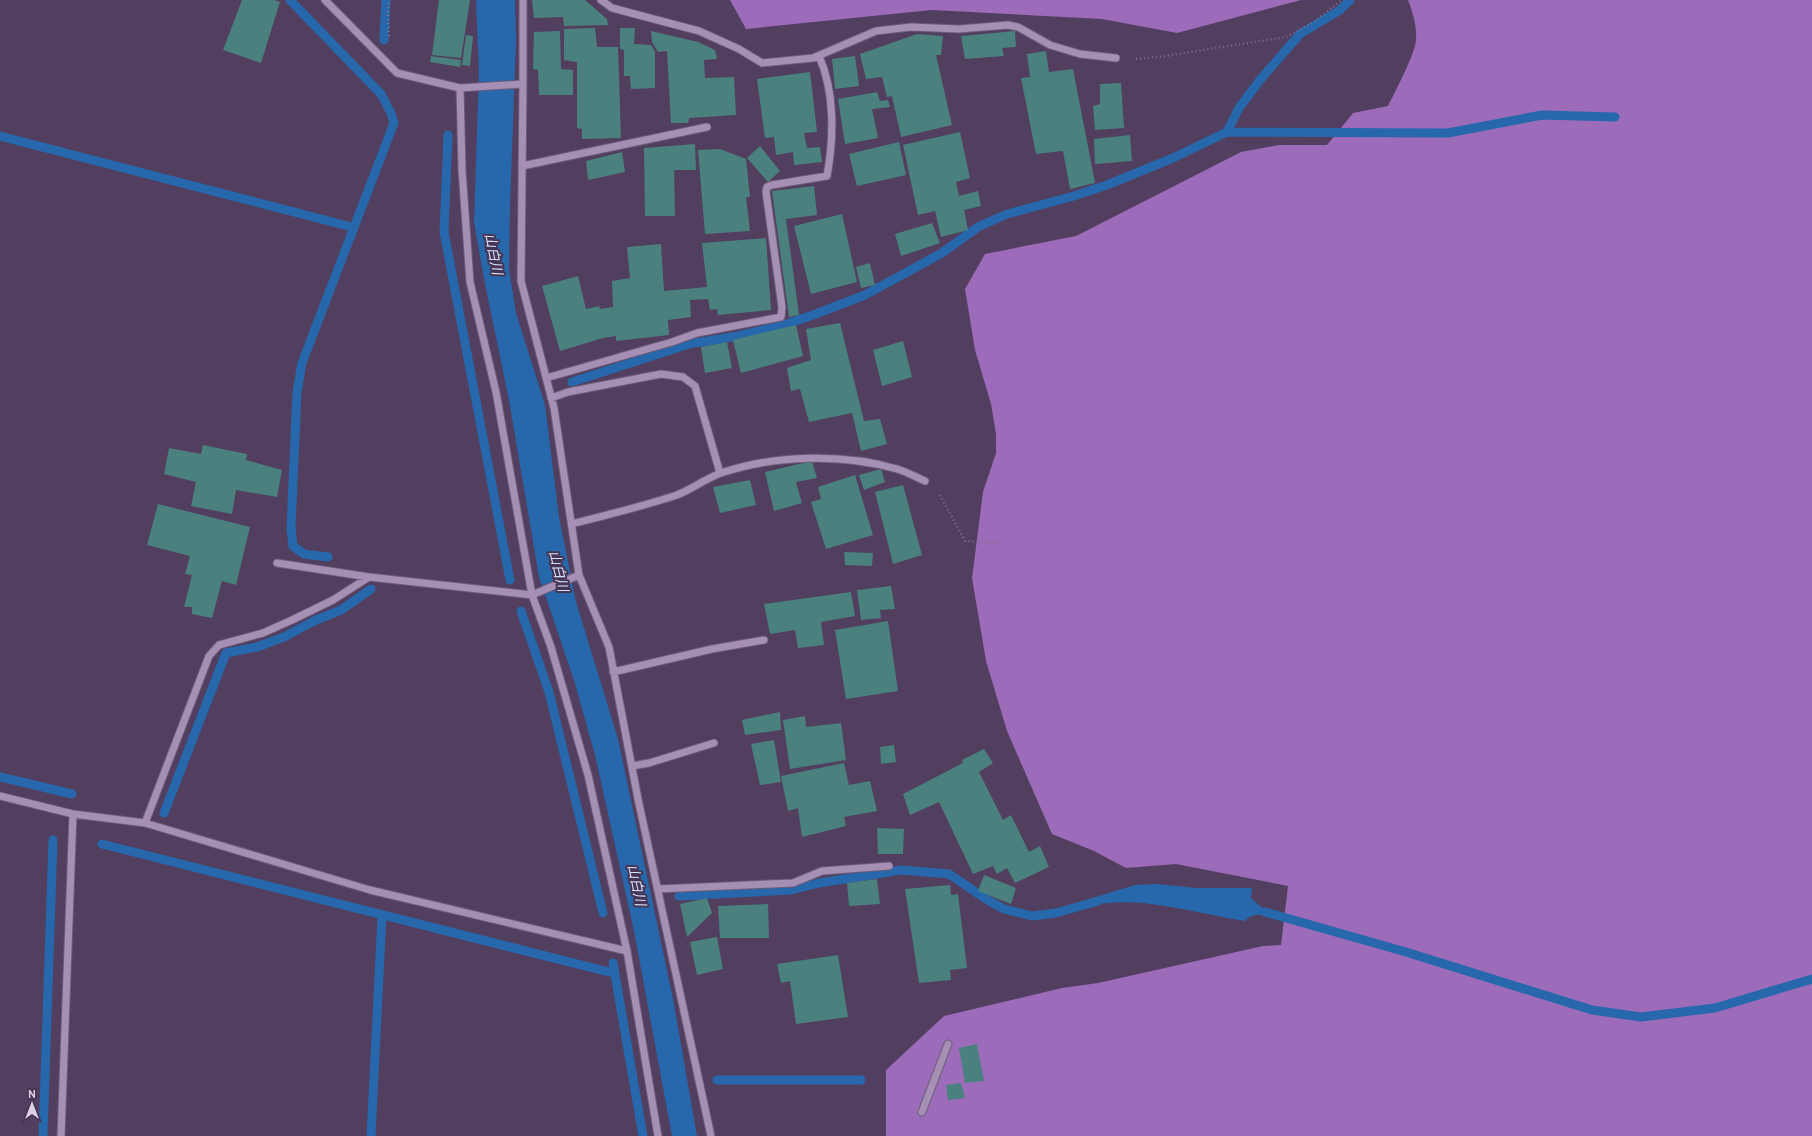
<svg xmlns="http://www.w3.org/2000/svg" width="1812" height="1136" font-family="Overpass,'Noto Sans JP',sans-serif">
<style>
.forest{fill:#9c6bb9}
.water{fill:#2668ab}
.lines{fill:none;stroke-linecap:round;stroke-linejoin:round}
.stream{stroke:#2668ab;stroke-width:9}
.building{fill:#4a817f}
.minor-casing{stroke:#6c5b76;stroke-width:9}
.path{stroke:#81708b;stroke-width:2.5;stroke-dasharray:1 3;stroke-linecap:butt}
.minor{stroke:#a58fb4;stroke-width:7}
.labels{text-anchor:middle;stroke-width:4;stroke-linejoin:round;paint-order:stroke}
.water-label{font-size:14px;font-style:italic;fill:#d2e2f5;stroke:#473353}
</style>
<rect width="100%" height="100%" fill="#523e5e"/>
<!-- forest -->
<path class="forest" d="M730,0H1301L1177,33L1102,19L932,10L746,29Z
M1408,0H1812V1136H886V1070L944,1016L1062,988L1098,983L1263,946L1281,945L1288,886L1176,864L1126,868L1094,851L1052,834L1007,731L986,661L972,578L983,492L996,453V434L991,404L975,350L965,289L985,254L1076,236L1241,152L1279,145H1327L1353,113L1388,106C1395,92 1415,54 1416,40C1417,26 1413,13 1408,0Z"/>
<!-- water -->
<path class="water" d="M476,0H515L516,39L510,206L509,269L516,313L545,405L559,517L576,602L618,739L673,999L697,1136H672L634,931L595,755L574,680L539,577L509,400L485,284L474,222L479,72Z
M1156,884L1197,888H1252L1251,898L1261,907L1276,912V917C1263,915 1254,912 1245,921C1196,914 1135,893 1088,907L1085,902L1097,899L1099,896L1135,885Z"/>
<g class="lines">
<!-- stream -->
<path class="stream" d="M290,0L381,94L391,113L394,123L302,363L297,392L291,528L293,546L304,554L328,557
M384,40L386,0
M1227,132L1239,108L1260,80L1300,34L1340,10L1350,0
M448,135L444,232L510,580
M0,136L348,226
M572,382L689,344L738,336L784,325L813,315L865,295L942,253L978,227L1007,214L1074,196L1107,185L1173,158L1227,132L1448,133L1542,115L1615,117
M521,611L549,692L603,913
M0,777L72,794
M164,813L226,653L257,647L284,637L314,621L341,610L371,589
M102,844L609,972
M679,896L791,890L819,883L902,870L949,874L989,901L1004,909L1032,916L1056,913L1098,901
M1265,912L1406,952L1592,1010L1641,1017L1715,1008L1812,979
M613,963L643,1136
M717,1080H861
M43,1136L53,840
M371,1136L382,916"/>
</g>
<!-- building -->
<path class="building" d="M242,0H274L280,2L261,63L223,50Z
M439,0H470L461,58L432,55Z
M532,0H585L607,19L608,25L564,26L563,17L534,18Z
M595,28L597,47H618L621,138L582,139V129L577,128V62L564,60V29Z
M620,28H635L634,44L651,45L655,51V88L631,89L630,76H624V50L620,49Z
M560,31L561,69L573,70V95H539L538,70L533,69L534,32Z
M651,31L698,42L715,50L717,59L704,60L705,78L734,77L736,115L689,118L688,123H671L667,51L658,52L652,42Z
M1015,31L1016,47L1002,48L1004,56L965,59L961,36Z
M917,34L943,36L941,55H936L952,125L901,137L892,96L887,97L882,77L866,79L860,54Z
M466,35L473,36L470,66L462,65Z
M1046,51L1049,72L1073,69L1095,183L1070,189L1063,151L1036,154L1021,78L1030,77L1027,54Z
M431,56L461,60L460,67L430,62Z
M855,56L859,86L835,89L832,59Z
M810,72L817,132L804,133L807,148L820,147L822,162L794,165L793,152L776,155L774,137L765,138L757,79Z
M1121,83L1124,128L1095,130L1093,106L1100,104V84Z
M877,92L880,101L888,100L890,107L872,109L878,138L845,144L838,99Z
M960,132L970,178L956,182L959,196L978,191L981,206L964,210L968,230L941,237L935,211L918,215L903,145Z
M1130,135L1132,161L1095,164L1094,139Z
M899,142L906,175L857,186L849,154Z
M695,144L696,170H674L675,216H645L644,148Z
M760,146L780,171L768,182L747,158Z
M720,149L746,159L750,197H746L750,231L705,234L698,150Z
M622,152L625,172L588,180L586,161Z
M814,186L817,215L786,219L799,315L789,317L772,191Z
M842,214L857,282L811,294L794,226Z
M932,223L940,243L901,256L895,234Z
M766,238L771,310L718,315L717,309L710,310L708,299L690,300L691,317L668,320L669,335L616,341V336L603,338L560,351L542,286L578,276L586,309L599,306L600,309L613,307L612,281L630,278L627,247L661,244L664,291L707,287L702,243Z
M870,263L875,285L861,288L856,267Z
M840,323L864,421L880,419L887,444L861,451L852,413L809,422L800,389L791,391L787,368L811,360L806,329Z
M796,325L803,356L741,373L733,340Z
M903,341L912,377L882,386L873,350Z
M727,342L732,368L705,373L701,347Z
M203,445L247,454L246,460L282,470L277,497L236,490L232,514L191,506L196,482L164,474L169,448L201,454Z
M812,461L817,478L796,482L802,503L774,511L765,472Z
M881,469L885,482L864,490L859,475Z
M855,475L873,535L826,549L811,502L821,499L818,487Z
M750,480L756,505L720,513L713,487Z
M903,485L922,555L893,564L875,492Z
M158,504L250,527L236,585L222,581L212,618L192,614V607H184L192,575L185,574L190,556L147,545Z
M844,552L873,553L872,566L845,565Z
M891,586L895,609L880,610L881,618L861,620L857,590Z
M851,592L855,616L821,622L824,645L798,648L795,630L770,634L764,604Z
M888,621L898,691L846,699L835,630Z
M780,712L781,730L745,735L742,720Z
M805,716L806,727L841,723L846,760L790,769L783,720Z
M774,740L781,782L760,785L751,744Z
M894,745L896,762L881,764L880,747Z
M984,749L993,763L979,772L1003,820L1011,815L1029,852L1040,846L1049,867L1015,883L1007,868L997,874L993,866L973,874L939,802L910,815L903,794L963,763L962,760Z
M844,763L849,785L870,781L877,811L844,817L846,826L802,837L798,808L788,811L781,776Z
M877,828L904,829L903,854H878Z
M984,875L1016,888L1011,904L978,891Z
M877,879L880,904L849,906L847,883Z
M950,885L951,895L958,894L967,968L950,970L951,980L919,983L905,889Z
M707,898L712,913L687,937L680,904Z
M768,904L769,938H720L718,906Z
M717,937L723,969L697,975L690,942Z
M838,955L848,1017L796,1024L790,981L781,983L777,964Z
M977,1044L984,1081L965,1083L959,1048Z
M961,1083L965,1098L948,1100L946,1085Z"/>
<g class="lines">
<!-- minor casing -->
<g class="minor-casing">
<path id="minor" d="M325,0L397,73L460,88L523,84L521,281L554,408L579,575L609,647L638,799L711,1136
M523,0V84
M601,0L612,8L699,31L739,49L762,63L813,58L876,31L911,27L959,29L1008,25L1018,27L1050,45L1080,54L1116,58
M460,88L462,170L470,282L496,392L532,595L551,647L588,775L627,951L658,1136
M522,166L707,127
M546,378L672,342L697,333L781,317L782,307L766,192L767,187L772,185L827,176C834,138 835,92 819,56
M551,398L568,392L661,374L683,377L695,386L720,473
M572,524C606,515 640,507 674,496C690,491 704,479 721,473C774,455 843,453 897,469C907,472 916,477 925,481
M277,563L369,577L532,595L579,575
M613,672L712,649L764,640
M632,766L649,763L714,743
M0,796L73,814L145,823L370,890L627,951
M145,823L209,656L219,645L263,633L292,620L333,600L369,577
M658,889L793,883L822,871L889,866
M922,1112L948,1044
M61,1136L73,814"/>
</g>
<!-- path -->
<path class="path" d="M389,36L388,10L390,0
M1136,59L1165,56L1286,37L1315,21L1342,0
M940,495L965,541L998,543"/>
<!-- minor -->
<use href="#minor" class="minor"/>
</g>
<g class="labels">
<!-- water labels -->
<g class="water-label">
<text transform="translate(494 254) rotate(79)" y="5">山白川</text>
<text transform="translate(559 571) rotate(76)" y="5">山白川</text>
<text transform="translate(637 885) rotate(78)" y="5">山白川</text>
</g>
</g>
<!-- north arrow -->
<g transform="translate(32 1104)" stroke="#473353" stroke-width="3" paint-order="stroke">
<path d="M0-3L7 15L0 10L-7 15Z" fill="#dcd1e4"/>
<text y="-6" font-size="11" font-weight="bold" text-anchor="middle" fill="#dcd1e4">N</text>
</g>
</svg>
